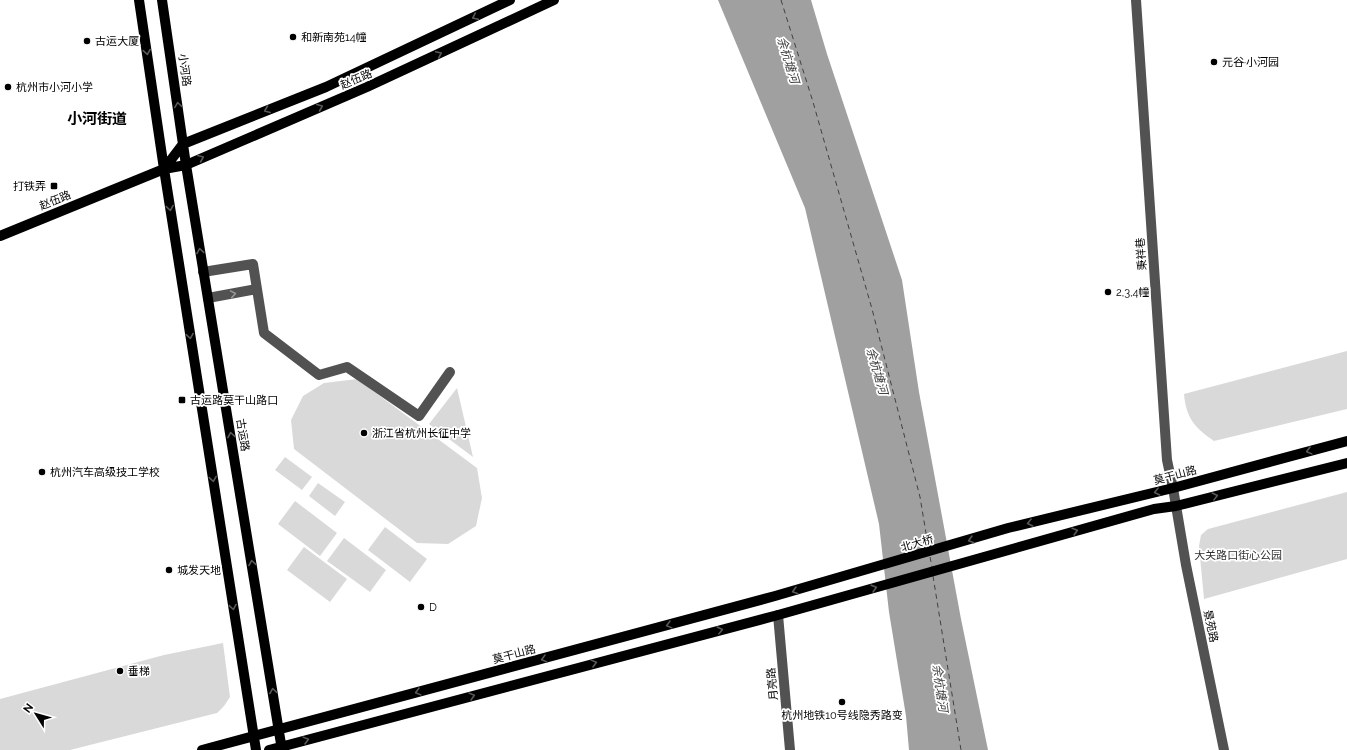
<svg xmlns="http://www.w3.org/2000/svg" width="1347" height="750" font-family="Raleway,'Noto Sans SC',sans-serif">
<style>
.green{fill:#d9d9d9}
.water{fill:#a0a0a0}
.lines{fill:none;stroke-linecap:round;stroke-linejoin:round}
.ferry{stroke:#414141;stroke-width:1;stroke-dasharray:5 4;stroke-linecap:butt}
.minor{stroke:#525252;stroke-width:10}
.major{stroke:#000;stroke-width:10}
.oneway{stroke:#595959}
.oneway2{stroke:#979797}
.poi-dot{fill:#000;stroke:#fff;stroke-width:1.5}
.labels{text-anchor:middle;stroke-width:3.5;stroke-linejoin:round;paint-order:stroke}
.poi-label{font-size:11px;fill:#000;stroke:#fff;text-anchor:start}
.street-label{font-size:11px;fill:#000;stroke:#fff}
.park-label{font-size:11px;fill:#303030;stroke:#fff}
.water-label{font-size:12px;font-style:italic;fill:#414141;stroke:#fff}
.district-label{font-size:15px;font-weight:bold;fill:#000;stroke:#fff}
</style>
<rect width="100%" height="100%" fill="#fff"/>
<!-- green -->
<path class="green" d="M1347,351V409L1214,441C1195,428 1186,418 1184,394Z
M357,379L477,468L482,498L476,526L448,544L417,543L294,449L291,420L303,396L324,383Z
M457,388L473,457L429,424Z
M285,457L312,477L302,490L275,470Z
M318,483L345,502L335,516L309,496Z
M1347,492V559L1204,599L1199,546L1201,535L1208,529Z
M295,501L337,533L320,556L278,524Z
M385,527L427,559L410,582L368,550Z
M344,538L386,570L370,592L327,561Z
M304,547L347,579L330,602L287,570Z
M223,643L230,697L224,706L217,713L70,750H0V699L164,655Z"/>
<!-- water -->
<path class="water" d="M718,0H811L827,54L902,280L919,392L961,619L988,750H909L906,716L889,612L879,524L805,208Z"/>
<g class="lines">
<!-- ferry -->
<path class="ferry" d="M781,0L813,102L872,309L920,497L928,545
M930,557L932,567
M933,576L961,750"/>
<!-- minor -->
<path class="minor" d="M1136,0L1167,460L1173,488L1186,565L1224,750
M203,272L253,264L264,333L319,375L347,367L419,416L450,372
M208,298L257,289
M778,615L790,750"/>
<!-- major -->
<path class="major" d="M139,0L164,169L256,750
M162,0L186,165L282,750
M164,169L183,144L326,87L510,0
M0,236L164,169L186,165L367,87L554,0
M202,750L775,596L1008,528L1173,488L1347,441
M269,750L778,615L1154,509L1176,506L1347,463"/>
</g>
<!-- one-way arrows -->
<defs><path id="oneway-chevron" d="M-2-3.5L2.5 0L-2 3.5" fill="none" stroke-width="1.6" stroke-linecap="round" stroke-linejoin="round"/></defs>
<g class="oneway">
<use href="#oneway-chevron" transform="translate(475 17) rotate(155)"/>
<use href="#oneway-chevron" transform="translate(147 52) rotate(81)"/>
<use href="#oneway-chevron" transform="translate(439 54) rotate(-25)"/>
<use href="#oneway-chevron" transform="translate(178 105) rotate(-98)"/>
<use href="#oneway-chevron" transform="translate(320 107) rotate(-23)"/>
<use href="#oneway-chevron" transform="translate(267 110) rotate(158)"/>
<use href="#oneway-chevron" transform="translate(201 158) rotate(-23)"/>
<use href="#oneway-chevron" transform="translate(170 208) rotate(81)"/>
<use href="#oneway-chevron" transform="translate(200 251) rotate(-99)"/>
<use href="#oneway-chevron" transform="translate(190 336) rotate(81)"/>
<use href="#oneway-chevron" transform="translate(231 435) rotate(-99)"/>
<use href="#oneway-chevron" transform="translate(1309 451) rotate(165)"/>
<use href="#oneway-chevron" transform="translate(213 479) rotate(81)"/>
<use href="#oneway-chevron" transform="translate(1157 492) rotate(166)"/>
<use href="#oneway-chevron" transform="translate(1215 496) rotate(-14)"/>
<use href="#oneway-chevron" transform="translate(1030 523) rotate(166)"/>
<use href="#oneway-chevron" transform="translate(1075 531) rotate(-16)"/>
<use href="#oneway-chevron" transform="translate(971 540) rotate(164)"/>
<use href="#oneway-chevron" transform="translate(252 563) rotate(-99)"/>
<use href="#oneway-chevron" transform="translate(874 588) rotate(-16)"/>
<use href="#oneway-chevron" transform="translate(795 591) rotate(164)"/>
<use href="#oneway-chevron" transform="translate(233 607) rotate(81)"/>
<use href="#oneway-chevron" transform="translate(669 625) rotate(165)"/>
<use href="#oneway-chevron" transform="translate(720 630) rotate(-14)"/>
<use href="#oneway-chevron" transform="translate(544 659) rotate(165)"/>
<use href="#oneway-chevron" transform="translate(594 663) rotate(-15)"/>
<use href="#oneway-chevron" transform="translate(273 691) rotate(-99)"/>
<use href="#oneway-chevron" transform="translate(418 692) rotate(165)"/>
<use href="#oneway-chevron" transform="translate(472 696) rotate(-15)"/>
<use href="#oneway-chevron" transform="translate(306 740) rotate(-15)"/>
</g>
<use class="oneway2" href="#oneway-chevron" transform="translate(233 294) rotate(-10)"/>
<!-- markers -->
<g class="poi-dot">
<circle cx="293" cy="37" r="4"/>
<circle cx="87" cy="41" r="4"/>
<circle cx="1214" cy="62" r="4"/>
<circle cx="8" cy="87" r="4"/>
<rect x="50" y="182" width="8" height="8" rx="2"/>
<circle cx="1108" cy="292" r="4"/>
<rect x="178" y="396" width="8" height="8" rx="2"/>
<circle cx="364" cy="433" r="4"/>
<circle cx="42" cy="472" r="4"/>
<circle cx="169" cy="570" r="4"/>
<circle cx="421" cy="607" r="4"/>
<circle cx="120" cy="671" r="4"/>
<circle cx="842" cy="702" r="4"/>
</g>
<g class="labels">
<!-- poi labels -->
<g class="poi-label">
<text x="301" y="41">和新南苑14幢</text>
<text x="95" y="45">古运大厦</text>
<text x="1222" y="66">元谷·小河园</text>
<text x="16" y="91">杭州市小河小学</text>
<text x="46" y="190" text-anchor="end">打铁弄</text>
<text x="1116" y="296">2,3,4幢</text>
<text x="190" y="404">古运路莫干山路口</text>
<text x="372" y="437">浙江省杭州长征中学</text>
<text x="50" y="476">杭州汽车高级技工学校</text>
<text x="177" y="574">城发天地</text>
<text x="429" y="611">D</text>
<text x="128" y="675">垂梯</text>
<text x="842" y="719" text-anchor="middle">杭州地铁10号线隐秀路变</text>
</g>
<!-- street labels -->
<g class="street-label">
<text transform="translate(185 70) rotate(82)" y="4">小河路</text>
<text transform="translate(356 79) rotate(-23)" y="4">赵伍路</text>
<text transform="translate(55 200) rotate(-22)" y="4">赵伍路</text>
<text transform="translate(1141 254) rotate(-94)" y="4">秉祥巷</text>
<text transform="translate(243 435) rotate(81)" y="4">古运路</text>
<text transform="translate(1175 475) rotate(-15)" y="4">莫干山路</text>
<text transform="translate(917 543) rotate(-16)" y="4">北大桥</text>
<text transform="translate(1211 626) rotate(78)" y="4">景苑路</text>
<text transform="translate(514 654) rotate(-15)" y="4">莫干山路</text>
<text transform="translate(772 684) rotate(-95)" y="4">月亮路</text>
</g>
<!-- park labels -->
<g class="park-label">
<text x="1238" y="559">大关路口街心公园</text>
</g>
<!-- water labels -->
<g class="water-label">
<text transform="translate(788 60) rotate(73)" y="4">余杭塘河</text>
<text transform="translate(877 371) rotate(74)" y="4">余杭塘河</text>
<text transform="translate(940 688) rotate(82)" y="4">余杭塘河</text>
</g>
<!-- district labels -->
<g class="district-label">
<text x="97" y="124">小河街道</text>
</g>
</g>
<!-- north arrow -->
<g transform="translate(36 714) rotate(307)" stroke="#ffffff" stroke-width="3" paint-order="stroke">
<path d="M0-3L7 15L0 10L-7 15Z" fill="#000000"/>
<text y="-6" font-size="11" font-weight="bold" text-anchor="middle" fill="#000000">N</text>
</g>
</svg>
